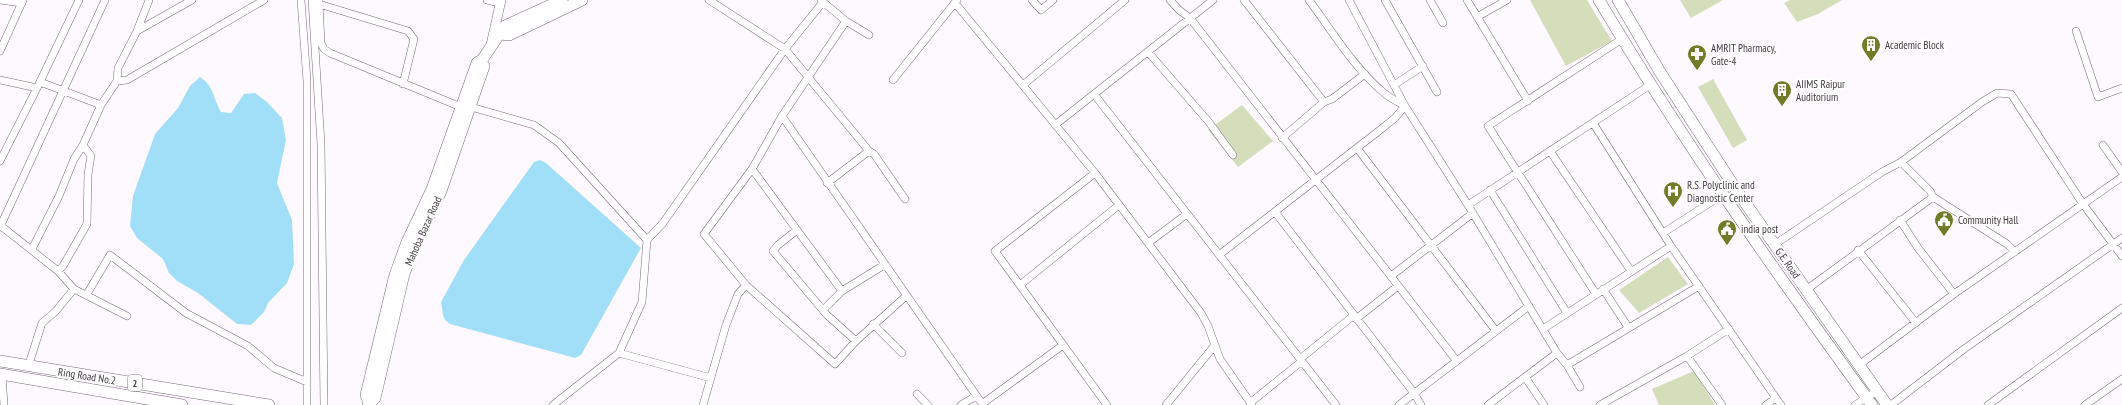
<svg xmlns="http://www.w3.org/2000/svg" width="2122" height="405" font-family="'PT Sans Narrow',sans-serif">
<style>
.green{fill:#d4debb}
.water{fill:#a1dff8}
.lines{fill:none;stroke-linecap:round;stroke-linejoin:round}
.minor-casing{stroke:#766a77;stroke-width:8}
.tertiary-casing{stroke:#766a77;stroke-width:10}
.primary-casing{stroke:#766a77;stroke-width:12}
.minor{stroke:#fff;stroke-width:7}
.tertiary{stroke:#fff;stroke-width:9}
.primary{stroke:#fff;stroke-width:11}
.labels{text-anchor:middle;stroke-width:4;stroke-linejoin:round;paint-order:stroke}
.shield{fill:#fff;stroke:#797579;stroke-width:1}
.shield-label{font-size:10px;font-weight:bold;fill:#3f3a3f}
.poi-label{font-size:11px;fill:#3f3a3f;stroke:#fff;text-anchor:start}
.street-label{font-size:11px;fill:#3f3a3f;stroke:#fff}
</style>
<rect width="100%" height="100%" fill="#fef9ff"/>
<!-- green -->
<path class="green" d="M1530,0H1587L1612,41L1566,66Z
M1680,0H1723L1691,18Z
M1790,0H1842L1818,14L1797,22L1784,3Z
M1713,79L1747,140L1733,148L1698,87Z
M1242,105L1273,141L1238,167L1208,130Z
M1668,257L1688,284L1639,313L1619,290Z
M1694,371L1715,405H1659L1652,389Z"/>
<!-- water -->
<path class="water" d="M200,77C214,86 213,98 221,112L231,113L244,94L255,93L267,102L282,118L286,140L277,183L292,220L294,264L287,283L268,303L264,312L251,325L237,324L198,293L177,281L169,273L163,259L137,238L130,226L133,196L155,134L178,108L190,86Z
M540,160L546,163L641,248L581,355L575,358L450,324L445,320L443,315L441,302L464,260L534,162Z"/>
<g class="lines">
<!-- minor casing -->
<g class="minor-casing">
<path id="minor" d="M0,0L22,3
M301,0L307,81V405
M312,0L321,144L324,405
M319,0V4L408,31L414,39L403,84
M487,0L500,3
M709,0L785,49L869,151L874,154L905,199
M1032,0L1041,10L1053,0
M1170,0L1179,10L1190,18L1456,360
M1244,0L1324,102
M1349,0L1405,106L1468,205L1557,353L1567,365L1580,387
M1385,0L1437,92
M1430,0L1443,23
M1467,0L1528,101
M823,2L846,21L782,116L752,169L704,234L746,285L835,364L856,341L906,296
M955,3L1095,173L1201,313L1208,326L1220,359L1252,405
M319,4L321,43L324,49L330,53L461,107H471L534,125L559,143L647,240L642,302L619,353
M1477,17L1507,0
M846,21L869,35
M137,31L149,0
M2076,31L2098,97L2122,88
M0,51L23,0
M1148,52L1208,121L1233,155
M0,80L37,88L79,0
M893,80L957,0
M117,81L127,80L264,0
M40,82L101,105
M1023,85L1125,0
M1394,85L1423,66
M1094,94L1336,405
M782,116L983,405
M1593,123L1671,246L1776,398
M1055,125L1213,0
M1282,138L1324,102L1332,99L1365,74
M2103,145L2122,172
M1357,148L1496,331
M1550,151L1631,271
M0,161L37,88
M1901,162L1930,191L1933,197L2007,244L2015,252
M752,169L842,291
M1095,173L995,251L1107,405
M827,183L869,151
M1490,190L1567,313
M1468,205L1650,85
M1275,212L1414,393L1421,405
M1900,220L1918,248L1954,294
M1,226L58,271L74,289L127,316
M0,227L105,0
M797,230L778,245L773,251L827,315L856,341
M1663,233L1722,195
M647,240L663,223L785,49L823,2L821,0
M1148,243L1187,214
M1774,245L1882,172L1901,162L1982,102L1997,93L2011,94L2083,204L2122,256
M32,249L59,196L74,159L83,145L101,105L117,81L118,68L137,31L192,0
M1858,250L1916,323
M1219,255L1380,130L1395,118L1405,106C1398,102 1390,98 1384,93C1354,68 1332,31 1309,0
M58,271L63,266L87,224L88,174L91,156L83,145
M1391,276L1473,213
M1020,285L1119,205
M1603,289L1628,327
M1806,290L1933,197
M87,294L110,255L186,313L248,346L274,368L307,382
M1596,294L1488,126L1622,39
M824,309L842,291L884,265
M1356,319L1398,286
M873,324L902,353
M1543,329L1671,246
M1687,356L1729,329
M1300,359L1353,316
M1567,365L1699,286
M1859,365L1954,294L2122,177
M28,367L42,323L55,312L74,289
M2,375L4,405
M1525,377L1544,405
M917,394L928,405
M1250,403L1302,361
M982,404L1063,345
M553,405L619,353L711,378
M703,405L726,325L738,294L746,285
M961,405L976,396
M1166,405L1215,345
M1399,405L1529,306
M1488,405L1557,353
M1600,405L1687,356L1722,405
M1766,405L1776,398L1781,405
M1855,405L1877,391
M1891,405L1964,349L2122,238
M1988,405L2122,308
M2085,405L2122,379"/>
</g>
<!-- tertiary casing -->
<g class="tertiary-casing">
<path id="tertiary" d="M491,45L501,0"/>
</g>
<!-- primary casing -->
<g class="primary-casing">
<path id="primary" d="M1599,0C1682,140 1776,273 1872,405
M1618,0L1660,72L1739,194L1887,405
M501,34L509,35L582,0
M0,361L269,405
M0,374L182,405
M369,403L366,395L395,275L407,242L432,189L477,63L482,60L505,26L562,0
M368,405L375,398L404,274L413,250L441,191L484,66"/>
</g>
<!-- minor -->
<use href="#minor" class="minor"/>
<!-- tertiary -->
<use href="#tertiary" class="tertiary"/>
<!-- primary -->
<use href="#primary" class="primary"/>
</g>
<!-- icons -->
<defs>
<g id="building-pin" transform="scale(1)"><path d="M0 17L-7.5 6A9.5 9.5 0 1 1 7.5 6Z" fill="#717c28" stroke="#fff"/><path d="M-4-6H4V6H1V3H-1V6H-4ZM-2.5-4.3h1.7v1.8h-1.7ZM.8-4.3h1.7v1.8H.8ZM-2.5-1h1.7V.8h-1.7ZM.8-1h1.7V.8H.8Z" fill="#fff"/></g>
<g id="pharmacy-pin" transform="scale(1)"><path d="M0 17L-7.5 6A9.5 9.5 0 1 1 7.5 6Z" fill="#717c28" stroke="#fff"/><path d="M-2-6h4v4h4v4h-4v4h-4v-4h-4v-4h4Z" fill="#fff"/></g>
<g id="hospital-pin" transform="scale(1)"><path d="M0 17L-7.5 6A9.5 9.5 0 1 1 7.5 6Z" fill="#717c28" stroke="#fff"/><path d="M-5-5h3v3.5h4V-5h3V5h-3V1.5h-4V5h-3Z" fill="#fff"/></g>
<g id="civic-pin" transform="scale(1)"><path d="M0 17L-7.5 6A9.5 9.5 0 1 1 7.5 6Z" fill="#717c28" stroke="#fff"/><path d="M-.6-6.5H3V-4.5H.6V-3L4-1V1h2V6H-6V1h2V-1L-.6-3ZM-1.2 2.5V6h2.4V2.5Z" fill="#fff"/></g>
</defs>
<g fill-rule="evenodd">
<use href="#building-pin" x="1871" y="45"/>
<use href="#pharmacy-pin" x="1697" y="54"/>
<use href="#building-pin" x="1782" y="90"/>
<use href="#hospital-pin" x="1673" y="191"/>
<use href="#civic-pin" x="1944" y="220"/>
<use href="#civic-pin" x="1727" y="229"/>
</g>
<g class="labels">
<!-- shield labels -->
<rect class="shield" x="128" y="375" width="14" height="16" rx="3"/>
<g class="shield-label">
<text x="135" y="387">2</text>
</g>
<!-- poi labels -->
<g class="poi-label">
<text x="1885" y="49">Academic Block</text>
<text x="1711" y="52">AMRIT Pharmacy,<tspan x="1711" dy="13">Gate-4</tspan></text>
<text x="1796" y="88">AIIMS Raipur<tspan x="1796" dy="13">Auditorium</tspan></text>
<text x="1687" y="189">R.S. Polyclinic and<tspan x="1687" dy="13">Diagnostic Center</tspan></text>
<text x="1958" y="224">Community Hall</text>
<text x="1741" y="233">india post</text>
</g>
<!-- street labels -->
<g class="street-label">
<text transform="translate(423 231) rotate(-66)" y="4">Mahoba Bazar Road</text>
<text transform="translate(1788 263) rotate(55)" y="4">G.E. Road</text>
<text transform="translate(87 376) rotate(9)" y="4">Ring Road No.2</text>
</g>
</g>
</svg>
